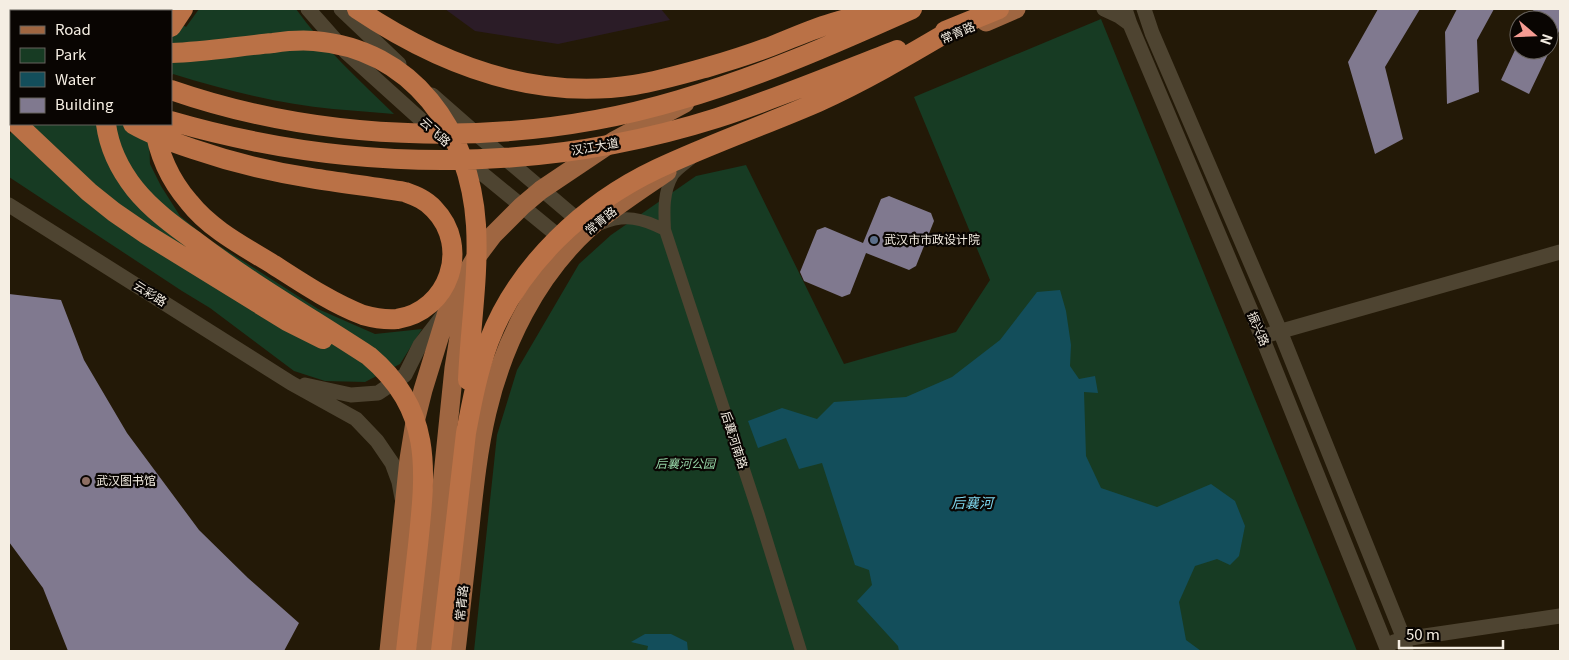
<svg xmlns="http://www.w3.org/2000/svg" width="1569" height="660" font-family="Georgia,'Noto Sans SC',serif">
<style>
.commercial{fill:#2b1c27}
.green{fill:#173b23}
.water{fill:#134e5b}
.building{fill:#80798f}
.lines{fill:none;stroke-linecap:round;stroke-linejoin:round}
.minor{stroke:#4e4431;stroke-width:12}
.tertiary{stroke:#4e4431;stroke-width:15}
.primary{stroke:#9f6641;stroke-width:19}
.trunk{stroke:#ba7146;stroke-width:20}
.service-dot{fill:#5c6f8a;stroke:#090502;stroke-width:2}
.education-dot{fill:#8d6e63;stroke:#090502;stroke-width:2}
.labels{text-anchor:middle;stroke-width:4.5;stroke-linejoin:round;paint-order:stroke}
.street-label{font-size:12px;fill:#f5eee3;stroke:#090502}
.poi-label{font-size:12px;fill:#f5eee3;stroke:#090502;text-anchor:start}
.park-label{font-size:12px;font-style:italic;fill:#95d4a6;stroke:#090502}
.water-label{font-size:14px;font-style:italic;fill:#7ed7ef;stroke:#090502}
</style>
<rect width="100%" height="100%" fill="#231907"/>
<!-- commercial -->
<path class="commercial" d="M445,9H661L670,20L558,44L475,31Z"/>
<!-- green -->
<path class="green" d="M59,9H161L160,11H58Z
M199,9H296C323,47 360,81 394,114C374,112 354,111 333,109C279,104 225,90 173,74L171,77V18L186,27Z
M1101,19L1357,651H474L497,435L517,370L579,264L611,235L696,176L746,165L844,364L956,332L990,280L914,97Z
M15,124H155L149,141L150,164L161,186L180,216L207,238L318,309L375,334L422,329L400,364L365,382L325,381L294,371L210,308L182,291L9,177V137Z"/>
<!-- water -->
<path class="water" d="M1060,290L1066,311L1071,345L1070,366L1079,379L1095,376L1098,393L1084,392L1086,456L1101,488L1157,507L1211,484L1235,501L1245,526L1239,556L1230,565L1217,559L1195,566L1179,602L1186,640L1201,651H899L898,646L857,601L872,585L869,570L855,565L822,463L799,469L786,438L758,448L748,421L782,408L817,419L834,402L906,397L952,377L1000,340L1037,292Z
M645,634H671L687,642L688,651H647L648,646L631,642Z"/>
<!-- building -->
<path class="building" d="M1378,9H1420L1385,67L1403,139L1375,154L1348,62Z
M1457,9H1494L1477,40L1479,92L1447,104L1445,32Z
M1534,9H1560V29L1529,94L1501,80L1515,50H1549V20H1529Z
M889,196L931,213L934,221L916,266L909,270L866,253L850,294L842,297L804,281L800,272L817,230L825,227L863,243L881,199Z
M9,294L61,300L84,360L127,433L199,530L248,578L299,623L284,651H68L43,588L9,542Z"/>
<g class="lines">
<!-- minor -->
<path class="minor" d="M691,159C685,164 677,169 673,175C663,192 664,211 665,230L759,515L801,651
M601,224C625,214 642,218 665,230"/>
<!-- tertiary -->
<path class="tertiary" d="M308,9L347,53L439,136
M341,9L399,64
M1104,9L1119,16L1130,24
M1125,9L1130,24L1262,337L1388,651
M1144,9L1152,33L1280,331L1404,639L1406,651
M42,11L43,9
M432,95L473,131L585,226
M9,102L11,97
M462,157L568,244
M9,205L291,383L356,419L377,441L392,463L399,482L402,498
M1271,334L1560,252
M305,385L351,395L378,393L405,375L420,345L444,314
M1394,642L1404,639L1560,616"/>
<!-- primary -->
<path class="primary" d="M986,22L1016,9
M389,651L409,459L415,422L423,390L448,309L460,284L475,259L493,235L522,206L541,190L614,141L685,103
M425,651L454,368L468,282
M456,651C461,610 465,569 470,527C474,489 478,450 487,412C503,344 536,277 588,229C611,209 642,189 667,172"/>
<!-- trunk -->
<path class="trunk" d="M22,9L28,11
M357,9C439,64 533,101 634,85C659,81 683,74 708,67C729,61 751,54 772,46C793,38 814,28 836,22C851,17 867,13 883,9
M139,11L141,9
M9,17L11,18
M171,27L183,9
M945,31L999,9
M171,53C205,52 239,46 273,43C287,41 301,40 314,41C413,49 470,131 476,225C479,277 470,328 468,380
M9,54L11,55
M171,90C330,145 518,148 679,100C759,77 836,43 912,9
M171,121C350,173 540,174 717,118C778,98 838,73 897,50
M17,124L89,192L114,212L146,234L287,321L323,339
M106,124C109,147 120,170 135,189C151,209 174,226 195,241C250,283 311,318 369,356C433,410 426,469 418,545C414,580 410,616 406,651
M133,124C152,135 172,142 193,149C231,162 271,172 311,178C342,183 374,187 405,192C416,196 426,200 434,209C471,247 449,311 397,319C385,320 374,318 363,315C332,303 302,283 274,265C245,247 211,230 189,202C170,180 158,153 154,124
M441,651L466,433C472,401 478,370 489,341C518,265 585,203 657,169C710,144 765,125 818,102C867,80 912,53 958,26"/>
</g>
<!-- markers -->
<circle class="service-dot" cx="874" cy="240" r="5"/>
<circle class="education-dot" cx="86" cy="481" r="5"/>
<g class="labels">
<!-- street labels -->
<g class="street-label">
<text transform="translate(958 33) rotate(-23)" y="4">常青路</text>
<text transform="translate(435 132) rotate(43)" y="4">云飞路</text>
<text transform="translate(595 147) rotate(-10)" y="4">汉江大道</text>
<text transform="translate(601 221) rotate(-39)" y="4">常青路</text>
<text transform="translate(150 294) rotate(32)" y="4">云彩路</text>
<text transform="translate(1258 329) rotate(67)" y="4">振兴路</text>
<text transform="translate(734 440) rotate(72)" y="4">后襄河南路</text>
<text transform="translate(462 603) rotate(-84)" y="4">常青路</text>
</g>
<!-- poi labels -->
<g class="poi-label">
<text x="884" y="244">武汉市市政设计院</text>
<text x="96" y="485">武汉图书馆</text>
</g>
<!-- park labels -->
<g class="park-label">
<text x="685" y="468">后襄河公园</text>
</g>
<!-- water labels -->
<g class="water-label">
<text x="972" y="508">后襄河</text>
</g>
</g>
<!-- border -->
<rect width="1569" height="660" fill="none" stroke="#f5eee3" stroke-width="20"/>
<!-- legend -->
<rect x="10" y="10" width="162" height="115" fill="#090502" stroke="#67625c"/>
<rect x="20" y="26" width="25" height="8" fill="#9f6641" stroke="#67625c"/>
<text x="55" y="35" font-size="15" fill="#f5eee3">Road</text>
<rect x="20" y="48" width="25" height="15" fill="#173b23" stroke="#67625c"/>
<text x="55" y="60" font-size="15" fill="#f5eee3">Park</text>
<rect x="20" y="72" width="25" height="15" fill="#134e5b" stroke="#67625c"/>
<text x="55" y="85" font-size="15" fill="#f5eee3">Water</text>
<rect x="20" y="98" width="25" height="15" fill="#80798f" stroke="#67625c"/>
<text x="55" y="110" font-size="15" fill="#f5eee3">Building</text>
<!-- north arrow -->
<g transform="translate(1534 35) rotate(109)"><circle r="24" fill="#090502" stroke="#67625c"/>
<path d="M0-4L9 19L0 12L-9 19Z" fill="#f59c93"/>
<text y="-8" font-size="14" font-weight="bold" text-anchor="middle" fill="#f5eee3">N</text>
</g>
<!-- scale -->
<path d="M1399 640v8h104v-8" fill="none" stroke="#f5eee3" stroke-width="2.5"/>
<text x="1406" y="640" font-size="15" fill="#f5eee3" stroke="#090502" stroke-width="4" paint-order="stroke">50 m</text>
</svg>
